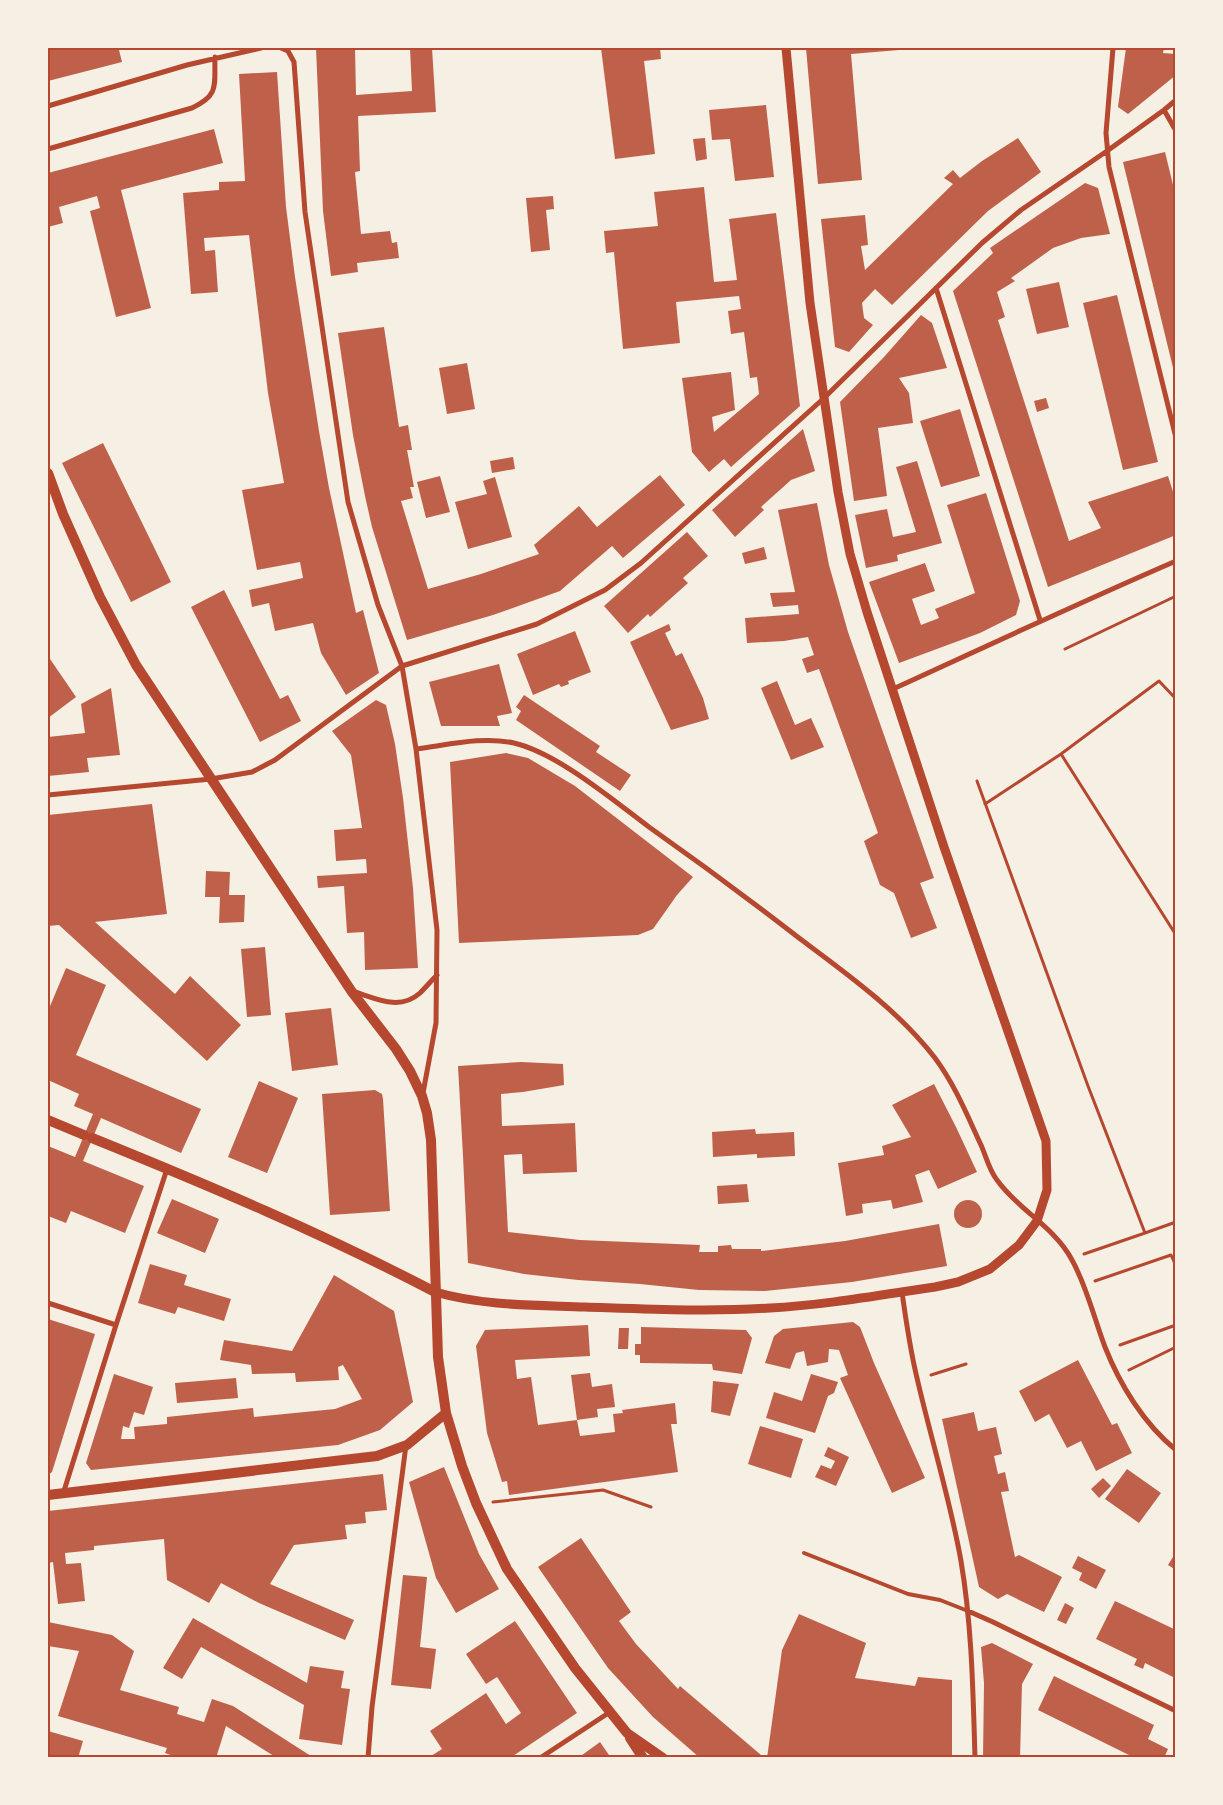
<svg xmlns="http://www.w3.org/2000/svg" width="1223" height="1805" font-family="Karla,sans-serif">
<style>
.building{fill:#bf614a}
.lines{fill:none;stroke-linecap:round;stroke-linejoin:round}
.path{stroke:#b5482f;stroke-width:3}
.service{stroke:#b5482f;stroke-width:4}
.minor{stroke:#b5482f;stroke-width:5}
.tertiary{stroke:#b5482f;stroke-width:9}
.secondary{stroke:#b5482f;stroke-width:10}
.neatline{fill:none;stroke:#b5482f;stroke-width:2}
</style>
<rect width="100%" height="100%" fill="#f6efe4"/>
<!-- building -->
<path class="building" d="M48,48H127L119,50L122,62L48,81Z
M316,48H355L356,95L412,91L410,48H432L436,112L358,116L360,171L355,172L361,234L390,231L392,243L397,242L399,258L357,263L358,272L331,276L323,211Z
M601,48H660L661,59L644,61L655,154L615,159Z
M806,48H911V49L851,54L862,180L818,184Z
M1126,48H1164L1163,53L1176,54V75L1128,114L1118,107Z
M277,72L286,207L295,277L319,431L329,488L356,613L363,610L379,673L346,695L321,653L313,623L275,631L269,603L252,607L249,590L303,578L300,562L257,570L242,490L284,483L268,393L249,235L204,238L205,251L215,250L218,292L191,294L183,193L219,190V182L245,181L239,74Z
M766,105L774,177L735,181L730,139L712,140L709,110Z
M214,129L223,163L121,190L151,308L116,317L90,211L100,208L97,196L59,207L63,223L48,227V173Z
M705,138L707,159L696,161L693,139Z
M1018,138L1041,172L988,211L892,305L875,289L862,303L864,318L873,325L849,352L835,347L821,219L865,215L868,245L861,246L865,270L953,184L944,178L953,170L960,178L982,161Z
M1165,152L1175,193L1173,194L1176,204L1175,376L1123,162Z
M1085,183L1098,188L1110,234L1081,238L1053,248L1011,278L1015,281L997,292L1005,317L998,320L1069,541L1101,528L1088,502L1168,476L1176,501V535L1048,587L953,291L993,253L990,248Z
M704,187L714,282L737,280L729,219L776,213L800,406L731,467L724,459L709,472L692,452L682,378L731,372L735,410L712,417L714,432L759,394L757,377L750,378L744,332L731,334L728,311L741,309L739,296L676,302L680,343L623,349L614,252L606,253L604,231L658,226L654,192Z
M553,196L554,209L546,210L550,250L531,252L526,198Z
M1059,282L1069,327L1037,334L1026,289Z
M1117,295L1158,462L1123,470L1083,303Z
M921,315L932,323L947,368L899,378L909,393L913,423L878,428L887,496L854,501L840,402L884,357Z
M384,327L399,427L408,425L412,450H407L414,487H410L413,498L401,501L428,589L481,574L539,554L534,545L579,506L597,527L660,475L685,505L623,558L612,546L560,591L493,615L407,640L372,527L365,496L353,435L338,333Z
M467,363L475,409L447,414L439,368Z
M1046,398L1049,408L1037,412L1034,401Z
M960,409L980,476L941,487L920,421Z
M803,429L815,471L791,480L761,507L764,510L735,537L712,510Z
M103,443L171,582L131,602L62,463Z
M513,457L515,469L492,473L490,461Z
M917,461L942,543L897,555L898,561L866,568L855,515L887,509L893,537L916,532L896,467Z
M440,476L450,512L426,518L417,482Z
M495,477L512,537L468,549L455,502L487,494L483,481Z
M986,493L1020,601L1016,615L980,633L899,663L869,582L925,563L935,591L912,599L921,625L939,618L935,609L975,593L947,505Z
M817,503L829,565L848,632L934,878L920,883L937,928L911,938L894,893L880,885L864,841L878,833L819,669L807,673L802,659L814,655L808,637L784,641L747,643L745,618L799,614L798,605L773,607L770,593L795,592L778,510Z
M687,532L708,556L683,578L688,583L650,617L648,614L628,633L604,606Z
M764,547L767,559L745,564L742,553Z
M224,590L280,699L288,695L301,721L260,742L191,607Z
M669,624L671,630L665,633L676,656L682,653L703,698L709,719L671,730L630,642Z
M575,631L591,672L568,681L569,684L561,687L559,684L533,695L517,654Z
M48,656L76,697L48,718Z
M499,664L512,713L497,716L500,726H441L429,682Z
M777,681L795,725L811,718L824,747L791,760L761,688Z
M111,688L120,755L87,758L89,772L48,776V737L85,733L81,704Z
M524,695L600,746L596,752L631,775L620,791L516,720L521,711L516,707Z
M376,700L386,705L395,744L403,798L413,888L418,968L365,970L364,932L347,933L344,886L318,888L317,876L367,873L366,859L336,861L334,830L362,828L351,755L332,731Z
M506,753L528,758L575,786L693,877L677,895L653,929L638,935L459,943L450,762Z
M152,804L167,914L95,922L175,994L190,976L241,1025L207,1061L59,925L48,926V815Z
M206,871L230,872L229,895H245L244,922L219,923L220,897H205Z
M265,947L271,1015L247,1017L241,949Z
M66,968L106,985L76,1055L201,1109L181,1153L101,1118L83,1161L144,1186L125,1233L71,1211L66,1223L48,1216V1146L75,1157L93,1114L74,1106L79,1094L48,1080V1011Z
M331,1008L338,1065L292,1071L285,1013Z
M521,1062L563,1064L564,1085L523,1092L501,1094L502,1126L575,1123L577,1172L523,1174L522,1154L504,1155L508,1232L580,1240L700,1245L699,1252H718V1246L731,1245L732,1249H761V1251L845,1241L939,1224L947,1266L852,1282L765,1291L699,1290L640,1284L578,1280L524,1274L468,1263L463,1156L458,1066Z
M259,1081L298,1098L267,1173L228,1157Z
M934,1084L956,1127L977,1172L938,1189L929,1170L915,1175L923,1202L893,1209L891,1200L862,1204L863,1213L846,1216L838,1163L884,1155L882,1146L911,1137L892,1105Z
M375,1090L382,1094L383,1099L390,1211L330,1215L322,1094Z
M755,1129L756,1134L794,1132L795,1156L757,1158V1154L713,1157L712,1132Z
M747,1184L749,1202L718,1204L717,1186Z
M172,1199L219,1219L205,1253L157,1233Z
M954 1214a14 14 0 1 1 28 0a14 14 0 1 1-28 0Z
M150,1264L187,1275L184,1285L231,1299L224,1321L178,1307L175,1314L138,1303Z
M334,1275L394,1311L413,1402L380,1430L338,1445L91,1470L86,1463L114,1374L153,1387L144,1415L134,1412L129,1428L123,1426L121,1439H135L134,1427L167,1424V1417L253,1408L254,1417L335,1409L362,1399L343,1365L338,1367L339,1380L296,1382L295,1373L252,1374L251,1365L220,1360L224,1340L292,1351Z
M48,1319L95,1334L52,1472L48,1475V1364L50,1354L48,1353Z
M853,1322L860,1327L874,1363L925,1478L892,1493L840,1378L848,1375L839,1350L829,1349L828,1362L807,1366L804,1351L796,1353L790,1369L765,1363L774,1336L783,1329Z
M588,1325L590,1356L515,1360L517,1379L531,1377L538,1425L577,1420L580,1436L615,1432L613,1414L623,1413L622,1410L675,1403L677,1424H671L678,1472L509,1495L507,1481L502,1482L487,1433L476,1346L485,1330Z
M641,1327L746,1330L752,1338L742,1374L713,1370L712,1364L640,1363V1355H635V1344H641Z
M619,1328H629L628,1349H618Z
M1078,1360L1112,1425L1117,1423L1132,1453L1096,1471L1081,1441L1067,1448L1049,1414L1035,1422L1019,1391Z
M590,1373L592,1387L612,1384L615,1407L597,1409L598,1417L577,1420L571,1375Z
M811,1374L838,1382L834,1393L828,1396L815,1433L766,1418L774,1392L802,1401Z
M236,1378L238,1398L177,1403L175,1383Z
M713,1381L739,1384L730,1416L711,1412Z
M974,1412L978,1431L996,1427L1002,1454L994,1456L998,1474L1005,1472L1009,1491L1001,1492L1015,1557L1019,1555L1062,1577L1044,1612L1007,1594L998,1599L979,1587L942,1419Z
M760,1426L803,1439L791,1478L748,1464Z
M828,1447L849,1457L836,1486L815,1477L821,1465L831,1469L835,1461L824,1456Z
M444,1467L479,1554L499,1589L456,1613L436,1578L409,1482Z
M1127,1469L1161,1493L1139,1523L1105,1499Z
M383,1474L387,1510L365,1512L366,1523L345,1525L347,1539L294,1545L270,1584L354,1620L345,1640L259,1603L221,1583L209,1603L167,1580L164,1539L94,1546V1550L65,1553L66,1564L81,1563L85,1601L58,1604L53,1562L48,1563V1511Z
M1103,1478L1111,1486L1099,1498L1091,1489Z
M581,1538L631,1612L619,1621L636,1644L678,1689L680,1686L761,1755L758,1758H700L653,1717L608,1668L538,1567Z
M1176,1552V1570L1168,1565Z
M1078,1556L1106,1570L1096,1589L1079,1580L1082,1573L1072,1568Z
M403,1575L427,1577L420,1647L436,1649L431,1689L391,1685Z
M1115,1601L1176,1630L1175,1678L1145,1663L1143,1669L1134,1665L1137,1659L1096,1639Z
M1065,1603L1074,1608L1066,1624L1057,1620Z
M799,1614L866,1643L855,1678L915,1686L918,1677L952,1680V1758H767L782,1650Z
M193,1618L307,1683L310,1666L344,1671L341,1688L350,1689L342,1745L299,1739L304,1705L201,1647L182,1679L163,1668Z
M515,1621L577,1713L510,1758H428L442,1749L430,1731L486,1693L506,1724L521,1713L497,1677L486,1684L466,1654Z
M48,1622L112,1635L134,1651L120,1690L179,1707L177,1714L204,1722L212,1699L233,1706L314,1758H277L226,1726L216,1758H179L165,1753L167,1748L58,1716L79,1651L48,1646Z
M992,1643L1033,1664L1022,1684L1020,1758H983L984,1683L981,1647Z
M1054,1676L1154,1725L1148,1739L1168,1749L1164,1758H1135L1038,1710Z
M48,1731L83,1741L78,1758H48Z
M600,1742L611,1758H578Z"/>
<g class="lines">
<!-- path -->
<path class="path" d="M1065,649L1176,596
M1061,754L1159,681L1176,699
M977,781L1088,1086L1145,1233L1176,1222
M985,804L1061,754L1176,935
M1084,1254L1145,1233
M1095,1281L1171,1255L1176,1266
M1120,1345L1176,1325
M1129,1370L1176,1347
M931,1375L966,1364
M493,1502L603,1490L651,1507"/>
<!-- service -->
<path class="service" d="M804,1553L908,1594L940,1600L968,1611"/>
<!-- minor -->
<path class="minor" d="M281,48L288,51L294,62L305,212L348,502L378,605L402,666L416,749L437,930L436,1023L423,1093
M1113,48L1106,133L1109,167L1176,438
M48,106L187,65L261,48
M1164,110L1176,131
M48,149L192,108C220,95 214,85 215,57
M936,288L1040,620
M893,689C987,646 1081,602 1176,561
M416,749C448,745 482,736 514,743C557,753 613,800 649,827C700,863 750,900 799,938C846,973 899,1011 935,1058C955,1085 967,1115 981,1145C986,1156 989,1170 997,1180C1018,1210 1055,1227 1072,1260C1087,1287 1094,1318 1105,1347C1120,1385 1144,1424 1176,1450
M48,795L211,779L252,772L275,760L402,666L537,624L605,590L641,563L823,399L982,243L1021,210L1107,151L1164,110L1176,100
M355,992C377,999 400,1011 420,993C426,987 431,981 437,975
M902,1292C906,1321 910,1349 917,1378C931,1439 950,1499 961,1561C972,1626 973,1692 975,1758
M48,1303L116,1325
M63,1494L116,1325L167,1169
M968,1611L993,1622L1176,1711
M368,1758L372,1707L406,1445
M540,1758L610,1712"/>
<!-- tertiary -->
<path class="tertiary" d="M435,1292C484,1306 534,1305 585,1307C646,1309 708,1312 770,1308C825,1305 880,1295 935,1287L958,1282L990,1269L1019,1245L1037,1221L1047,1190L1046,1141L944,847L867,612L850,554L838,492L810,303L786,48"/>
<!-- secondary -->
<path class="secondary" d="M48,473L63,514L100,597L136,665L352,992L396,1049L410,1071L422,1096L427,1113L431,1140L438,1357L446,1413L462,1466L476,1503L507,1569L575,1668L627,1733L663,1758
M48,1120L84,1135
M92,1138C208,1185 324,1234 435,1292
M48,1495L377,1456L407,1445L446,1413
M630,1738L643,1758"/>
</g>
<!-- border -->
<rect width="1223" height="1805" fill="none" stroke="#f6efe4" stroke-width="98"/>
<rect x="49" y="49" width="1125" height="1707" class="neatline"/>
</svg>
